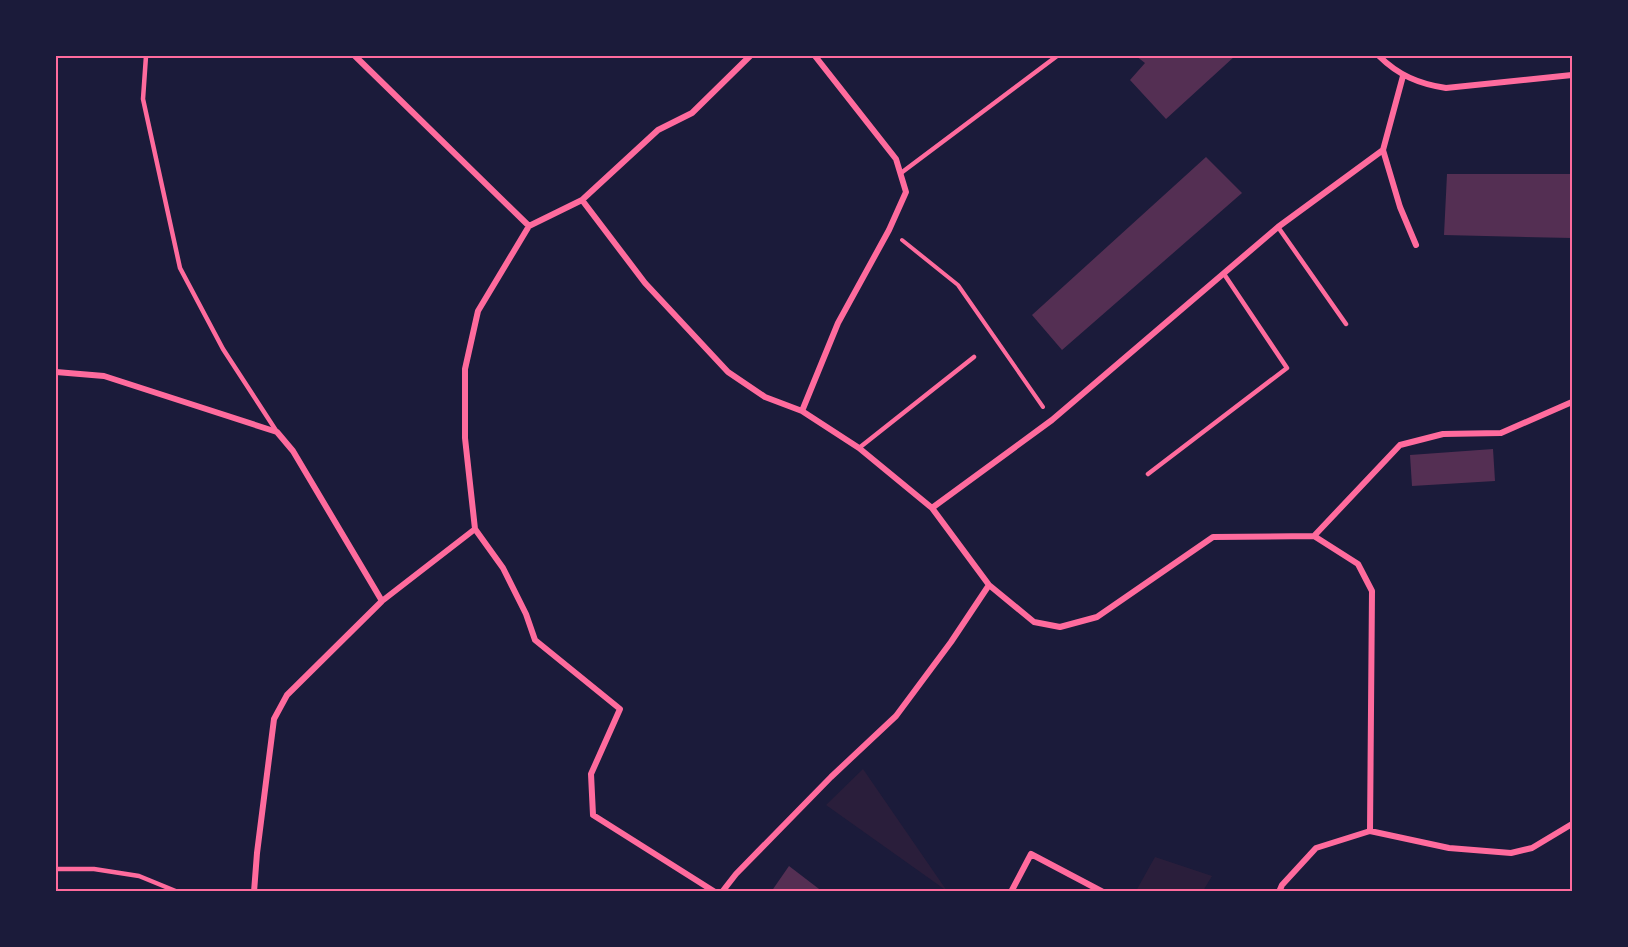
<svg xmlns="http://www.w3.org/2000/svg" width="1628" height="947" font-family="Overpass,sans-serif">
<style>
.green{fill:#2a1e3b}
.building{fill:#542f53}
.lines{fill:none;stroke-linecap:round;stroke-linejoin:round}
.path{stroke:#ff6b9d;stroke-width:4}
.service{stroke:#ff6b9d;stroke-width:4.5}
.minor{stroke:#ff6b9d;stroke-width:6}
.neatline{fill:none;stroke:#ff6b9d;stroke-width:2}
</style>
<rect width="100%" height="100%" fill="#1b1b3a"/>
<!-- green -->
<path class="green" d="M863,769L947,891L826,805Z
M1155,857L1212,876L1203,891H1136Z"/>
<!-- building -->
<path class="building" d="M1136,56H1235L1166,119L1130,80L1145,63Z
M1206,157L1242,193L1062,350L1032,315Z
M1447,174H1571V187H1572V238L1444,235Z
M1493,449L1495,481L1412,486L1410,455Z
M789,866L823,892H771Z"/>
<g class="lines">
<!-- path -->
<path class="path" d="M902,240L958,285L1043,407"/>
<!-- service -->
<path class="service" d="M146,56L143,99L180,268L223,349L277,432
M901,173L1057,56
M1278,227L1346,324
M859,448L974,357
M1148,474L1287,368L1224,274
M56,869H94L139,876L178,892"/>
<!-- minor -->
<path class="minor" d="M355,56L529,226L582,200L658,130L692,113L750,56
M1379,56C1398,75 1419,84 1446,88L1572,75
M1403,76L1383,150L1400,207L1416,245
M582,200L645,283L728,372L765,397L802,411L859,448L932,508L989,585L1034,622L1060,627L1097,617L1213,537L1314,536L1358,564L1372,591L1370,831
M529,226L478,311L465,369V438L475,529L503,568L526,614L535,640L620,709L591,774L593,815L715,892
M56,372L104,376L277,432L293,451L382,601
M802,411L838,323L889,230L906,192L896,159L815,56
M932,508L1052,420L1278,227L1383,150
M1314,536L1400,445L1443,434L1501,433L1572,402
M254,892L257,853L274,719L287,695L382,601L475,529
M722,892L736,874L831,777L896,716L951,642L989,585
M1011,892L1031,854L1103,892
M1279,892L1282,885L1316,848L1370,831L1449,848L1511,853L1532,848L1572,824"/>
</g>
<!-- border -->
<rect width="1628" height="947" fill="none" stroke="#1b1b3a" stroke-width="114"/>
<rect x="57" y="57" width="1514" height="833" class="neatline"/>
</svg>
